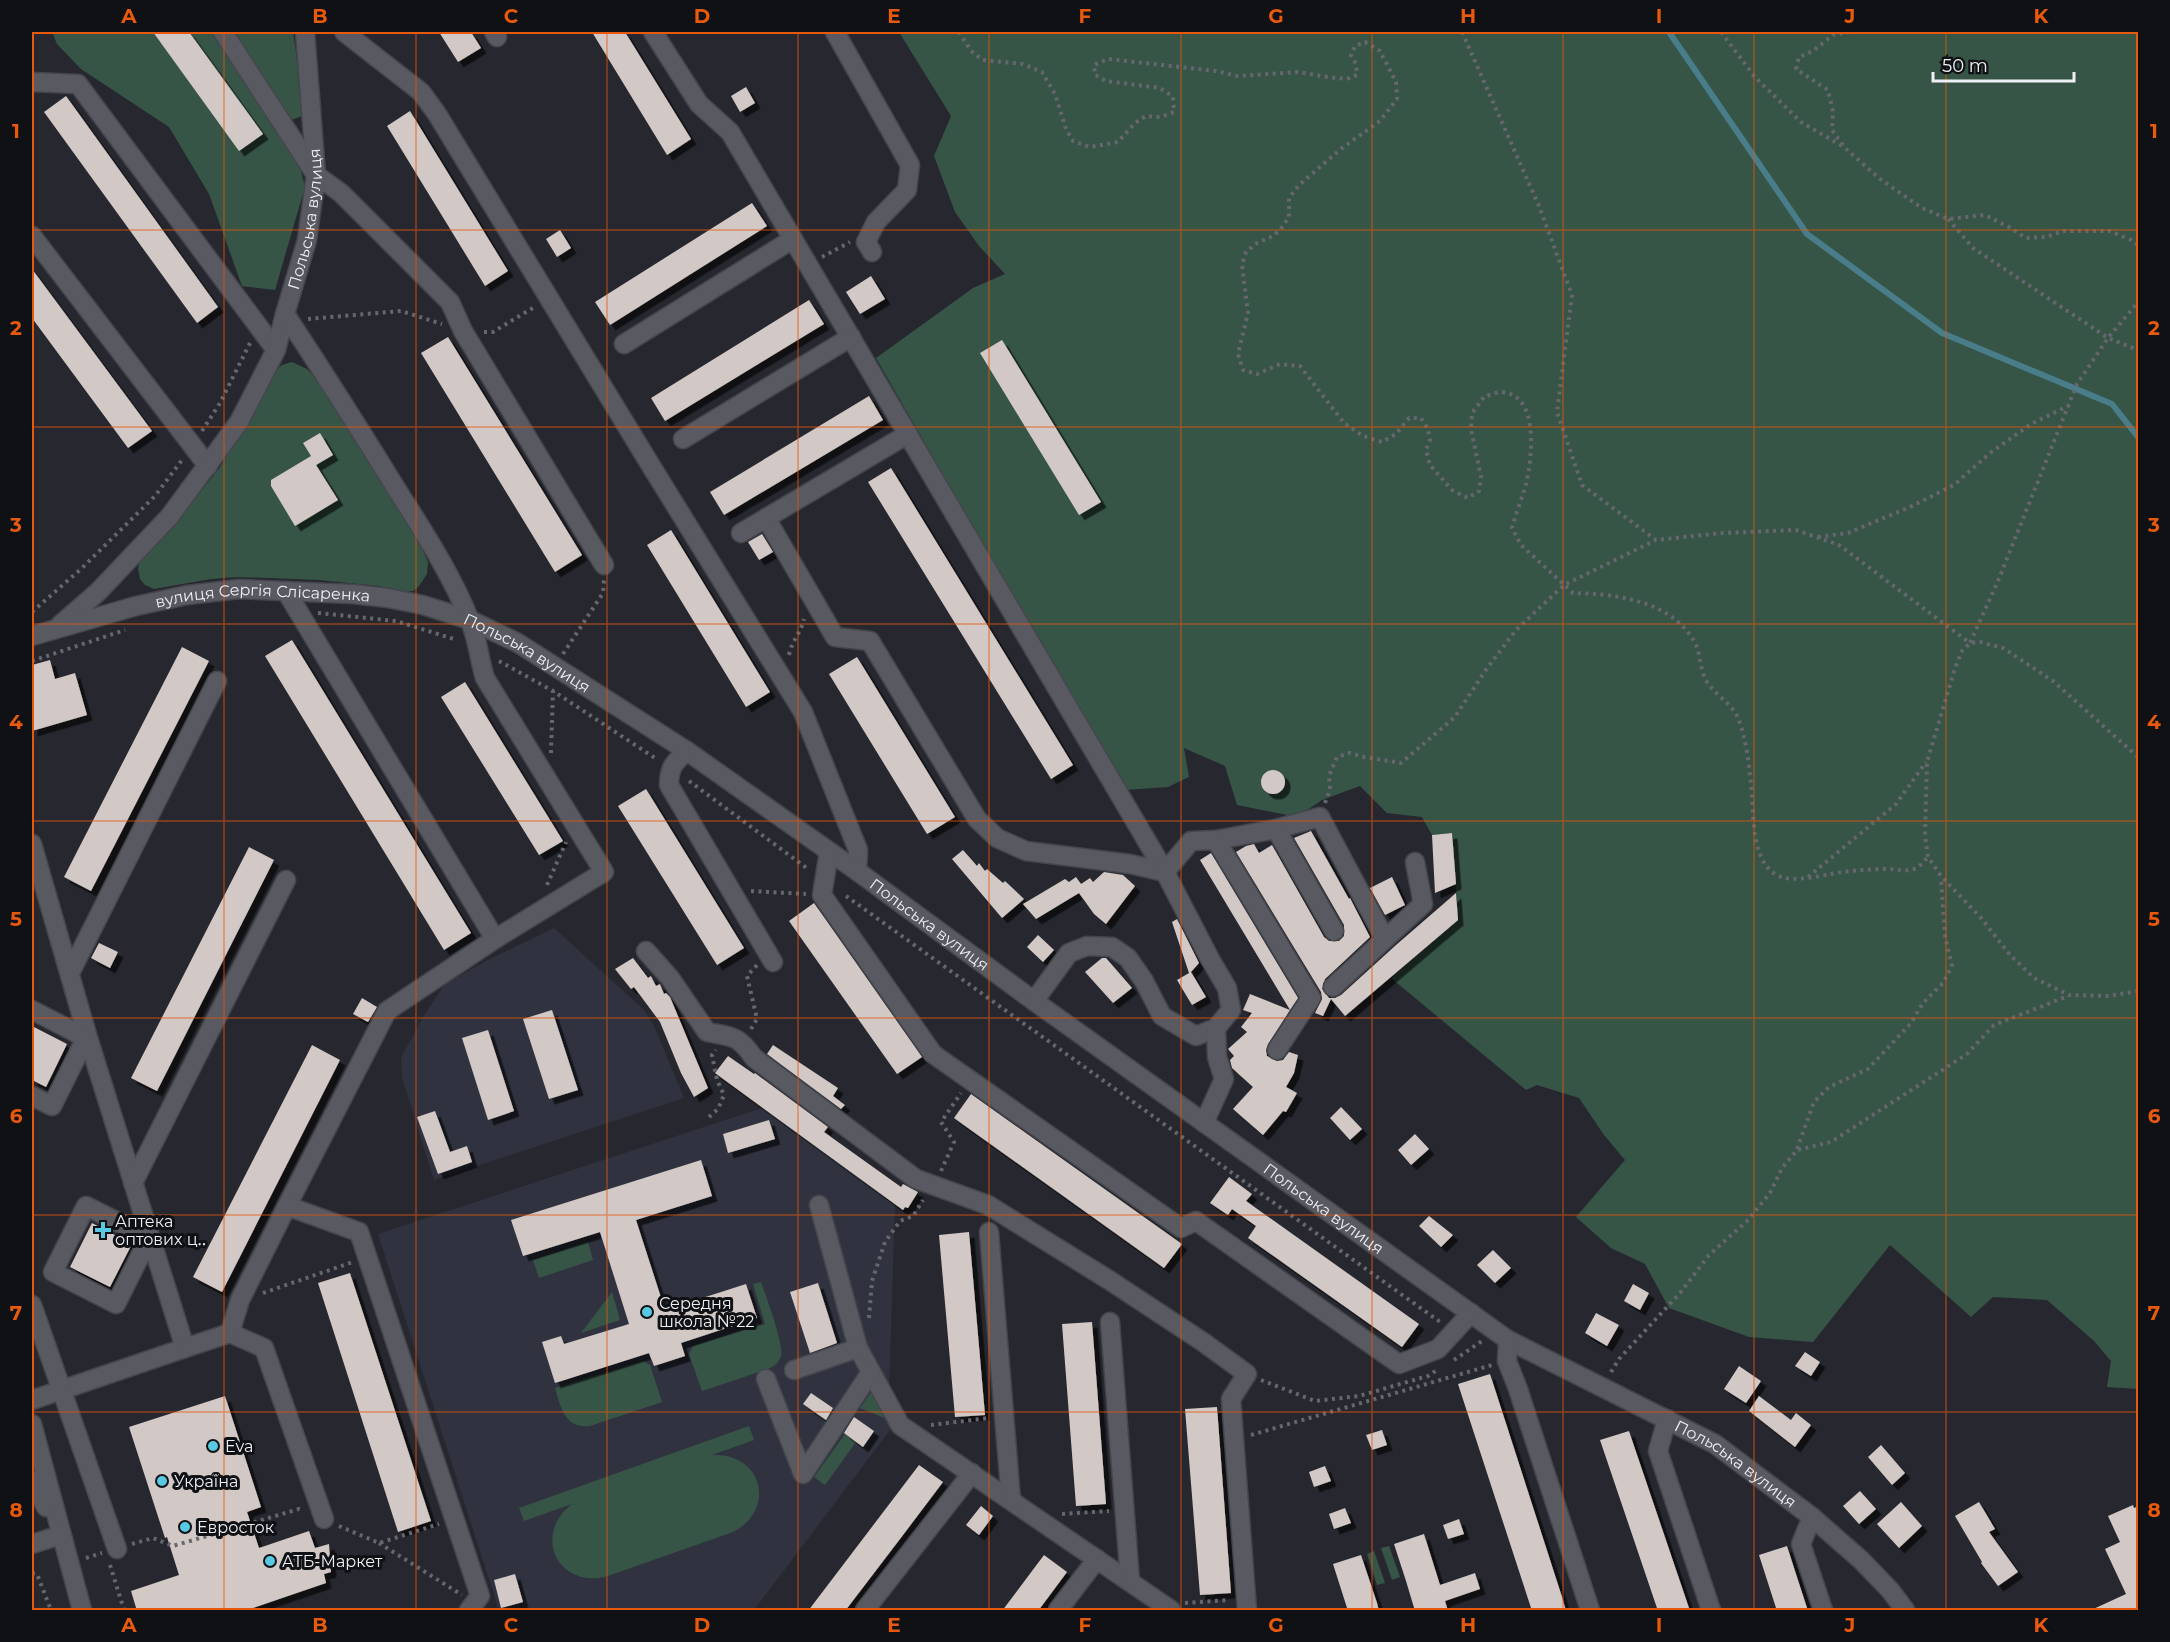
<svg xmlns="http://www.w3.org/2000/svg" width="2170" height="1642" font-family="Montserrat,sans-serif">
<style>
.built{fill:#30333f}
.green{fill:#365547}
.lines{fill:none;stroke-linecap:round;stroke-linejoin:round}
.stream{stroke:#497d8a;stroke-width:6}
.building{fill:#d2c8c5;filter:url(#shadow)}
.minor-casing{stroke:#45464c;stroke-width:21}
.path{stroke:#66676e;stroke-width:4;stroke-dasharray:3 4.5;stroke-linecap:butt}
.minor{stroke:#585961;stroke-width:18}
.grid{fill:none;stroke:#e8590c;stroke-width:1.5;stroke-opacity:0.55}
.poi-dot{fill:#58c9e3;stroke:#101114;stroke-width:2}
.labels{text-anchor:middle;stroke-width:6;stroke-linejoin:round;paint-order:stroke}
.street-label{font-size:16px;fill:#eeeff4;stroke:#101114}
.poi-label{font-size:16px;fill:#eeeff4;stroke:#101114;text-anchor:start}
.neatline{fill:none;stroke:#e8590c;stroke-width:2}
.grid-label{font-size:20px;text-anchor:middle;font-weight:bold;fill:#e8590c}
</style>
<defs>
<filter id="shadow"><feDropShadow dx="5.5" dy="5.5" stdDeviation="0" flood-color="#0009"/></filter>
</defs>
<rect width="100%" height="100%" fill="#27282f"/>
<!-- built -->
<path class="built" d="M554,928L644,1010L654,1026L684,1098L434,1180L402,1077L401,1058L423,1017L445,984L488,960Z
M762,1108L895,1203L889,1390L890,1430L754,1610H499L378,1234Z"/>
<!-- green -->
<path class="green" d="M52,32H293L305,115L288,121L305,187L275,290L242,286L209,194L169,127L81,69L57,44Z
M899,32H2138V1389L2107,1387L2111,1361L2094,1341L2047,1300L1993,1297L1971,1317L1890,1245L1813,1342L1749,1337L1669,1308L1645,1264L1611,1248L1576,1217L1625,1160L1604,1135L1579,1098L1537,1085L1526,1090L1391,978L1458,920L1452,833L1432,835L1422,817L1387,813L1360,786L1322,800L1297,817L1237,805L1225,766L1184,748L1189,777L1168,787L1124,790L876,358L973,288L1005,274L979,246L955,212L934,156L951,116Z
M292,362L307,369L319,382L421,546L428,562L427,574L419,586L413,591L406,592L379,586L319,580L238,577L211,579L154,589L145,585L140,579L138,568L140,560L177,520L218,470L253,414L274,372L282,365Z
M588,1242L593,1260L539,1278L533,1260Z
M761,1282C766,1297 784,1343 781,1356C779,1363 774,1366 768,1369L702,1391L689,1354L693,1346L765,1324L753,1284Z
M612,1292L620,1320L581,1333Z
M643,1361L650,1365L662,1402L590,1426C565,1429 561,1408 555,1388Z
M872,1391L887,1419L860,1408Z
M749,1426L754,1440L712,1455C761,1452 778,1508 733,1532L605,1577C556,1587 533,1534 572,1504L524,1521L519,1508Z
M845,1434L856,1442L825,1485L814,1477Z
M1389,1546L1400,1577L1392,1580L1381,1548Z
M1374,1551L1385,1583L1377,1585L1367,1554Z"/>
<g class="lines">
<!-- stream -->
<path class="stream" d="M1669,32L1807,234L1942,333L2112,404L2138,437"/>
</g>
<!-- building -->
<path class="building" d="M153,32H189L263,134L239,151Z
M439,32H471L481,48L458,62Z
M592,32H625L691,139L667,155Z
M746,87L755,103L740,112L731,96Z
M66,96L218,307L197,323L44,112Z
M410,111L508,271L485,286L387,126Z
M752,203L767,226L610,325L595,302Z
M560,230L571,248L557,257L546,239Z
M32,269L152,431L128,448L32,318Z
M871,276L885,299L860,314L846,292Z
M809,300L824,324L665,421L651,398Z
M448,337L582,555L555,572L421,353Z
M1002,340L1101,502L1079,515L980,353Z
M869,396L883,420L724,515L710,492Z
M320,433L333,455L316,465L338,500L295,526L271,486V480L311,456L303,443Z
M891,468L1073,765L1051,779L868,482Z
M671,530L770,692L746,707L647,545Z
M762,534L773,552L759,560L748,542Z
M292,640L471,933L444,950L265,656Z
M182,647L209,661L91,891L64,877Z
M857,657L955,817L927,834L829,674Z
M50,660L55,679L75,673L87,715L32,731V665Z
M465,682L563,841L539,855L441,697Z
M1261 782a12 12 0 1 1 24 0a12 12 0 1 1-24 0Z
M646,789L744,948L717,965L618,806Z
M1311,831L1349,899L1350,898L1370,937L1325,979L1322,989L1329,998H1335L1341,995L1396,945L1456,893L1458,920L1345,1016L1331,999L1323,1016L1315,1013L1322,999L1321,992L1236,852L1246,846L1254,844L1259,853L1272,845L1324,937L1329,941H1339L1344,936V925L1294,838Z
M1452,833L1456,884L1435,893L1432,835Z
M249,847L274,860L157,1091L131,1078Z
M963,850L977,866L979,863L985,871L987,869L1003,883L1005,881L1024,899L1002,918L952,859Z
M1211,853L1298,998L1290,1010L1200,860Z
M1104,872L1123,875L1135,886L1106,924L1094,914L1079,893L1036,919L1023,904L1065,879L1069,882L1076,877L1081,884L1090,878L1093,882Z
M1392,877L1405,905L1385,915L1370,888Z
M814,903L922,1057L897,1074L789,921Z
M1177,919L1199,963L1191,972L1206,997L1192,1005L1177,980L1189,973L1172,922Z
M1038,935L1054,950L1043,962L1027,947Z
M99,943L118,952L110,968L91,958Z
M633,958L648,978L651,976L656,986L660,984L664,994L666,993L670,997L708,1088L694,1097L681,1073L660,1022L634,987L631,989L615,969Z
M1102,958H1106L1132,988L1113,1003L1085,972Z
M1250,994L1290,1010L1268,1044L1266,1050L1267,1056L1277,1061L1283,1060L1289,1052L1298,1055L1294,1073L1286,1087L1297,1093L1286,1112L1283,1111L1263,1135L1233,1109L1253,1087L1232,1068L1230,1060L1234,1056L1228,1049L1247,1032L1241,1027L1252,1013L1243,1010Z
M362,998L377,1007L368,1022L353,1014Z
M552,1010L578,1090L549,1099L523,1019Z
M32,1026L67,1044L46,1087L32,1080Z
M488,1030L514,1111L488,1120L462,1038Z
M312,1045L340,1060L222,1292L193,1277Z
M773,1045L838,1088L833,1096L845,1105L841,1109L767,1054Z
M728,1056L754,1074L755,1073L828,1127L824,1132L901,1187L903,1184L918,1192L908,1208L905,1207L903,1210L715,1073Z
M971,1094L1182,1244L1164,1268L954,1118Z
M1341,1107L1362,1129L1350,1140L1330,1118Z
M435,1111L450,1152L467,1146L472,1162L438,1174L417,1117Z
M769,1120L775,1139L728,1153L723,1134Z
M1415,1134L1429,1149L1411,1165L1398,1150Z
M701,1160L712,1196L636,1220L665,1310L746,1284L757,1318L681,1343L685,1356L654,1366L649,1353L555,1383L542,1342L561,1336L564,1344L629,1324L600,1232L523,1256L511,1220Z
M1229,1177L1252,1194L1246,1201L1419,1324L1402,1347L1248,1238L1256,1226L1232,1209L1228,1215L1210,1203Z
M1429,1216L1453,1235L1441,1247L1419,1226Z
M92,1223L132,1244L110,1287L70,1267Z
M969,1232L985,1415L955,1417L939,1235Z
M1493,1250L1511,1268L1495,1283L1477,1265Z
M350,1273L431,1521L398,1532L318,1283Z
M818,1283L837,1343L810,1353L790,1292Z
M1633,1284L1649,1293L1640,1310L1624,1301Z
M1596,1313L1619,1325L1607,1346L1585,1333Z
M1092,1322L1106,1504L1076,1506L1062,1324Z
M1805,1352L1820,1362L1811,1376L1795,1366Z
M1739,1366L1761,1381L1746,1403L1724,1389Z
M1490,1374L1562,1597L1566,1611H1532L1458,1384Z
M811,1393L833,1408L826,1420L803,1404Z
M225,1396L261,1507L247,1512L259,1548L309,1531L315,1548L329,1544L331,1572L324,1574L326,1583L244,1611H137L131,1591L179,1575L167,1537L165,1538L129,1427Z
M1759,1396L1791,1420L1796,1413L1811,1425L1795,1447L1749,1411Z
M1217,1407L1231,1593L1200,1595L1185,1409Z
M854,1417L874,1431L863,1447L844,1433Z
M1382,1430L1387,1445L1372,1450L1366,1435Z
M1629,1431L1635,1449L1690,1611H1658L1600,1440Z
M1881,1445L1905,1473L1892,1485L1868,1457Z
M919,1465L943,1482L903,1535L845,1611H808Z
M1325,1466L1331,1481L1314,1487L1309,1472Z
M1860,1491L1876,1509L1859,1524L1843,1506Z
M1901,1502L1922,1526L1899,1548L1877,1524Z
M1979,1502L1995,1529L1989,1532L2018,1572L1998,1586L1981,1563L1982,1562L1955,1516Z
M2133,1505L2134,1508L2139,1506V1611H2089L2126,1594L2105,1549L2120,1542L2108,1516Z
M981,1506L993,1516L979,1535L966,1525Z
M1345,1508L1351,1523L1334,1529L1329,1514Z
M1459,1519L1464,1534L1448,1539L1443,1525Z
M1424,1534L1440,1585L1475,1573L1480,1589L1445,1601L1448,1611H1415L1406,1581L1394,1544Z
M1787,1546L1794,1568L1808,1611H1777L1759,1555Z
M1044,1555L1067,1572L1038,1611H1002Z
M1361,1555L1377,1603L1379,1611H1348L1333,1564Z
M515,1574L523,1602L501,1608L494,1580Z"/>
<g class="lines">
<!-- minor casing -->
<g class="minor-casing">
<g id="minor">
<path d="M223,32L316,175L341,193L450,302L463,331L604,565"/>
<path d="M344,32L421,92L437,114L648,461L803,712L858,850L857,871"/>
<path d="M494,32L497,37"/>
<path d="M653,32L699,104L730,132L1165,872"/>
<path d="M835,32L910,165L907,190L876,222L866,242L872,252"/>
<path d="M32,82L78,84L276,350"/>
<path d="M32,236L208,466"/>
<path d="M624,344L793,239"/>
<path d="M683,439L851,337"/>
<path d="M766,518L835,637L870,641L977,819L997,838L1026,851L1130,864L1165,872"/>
<path d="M741,533L908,434"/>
<path d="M286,591L495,939"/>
<path d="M60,625L98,592L170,516L239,422L276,350L285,314"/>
<path id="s1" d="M32,636L136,606L187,595L239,589L353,594L388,598L423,605L470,620L518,643L687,751L857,871L1034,1001L1508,1340L1715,1444L1812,1517L1861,1560L1890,1590L1905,1610"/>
<path d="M687,751C674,762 669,768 669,785L773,962"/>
<path d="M1276,829L1320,817L1385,939"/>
<path d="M1216,840L1276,829L1334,931"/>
<path d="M32,844L88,1038L185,1348L32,1400"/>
<path d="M829,852L822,895L933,1054L1181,1228L1196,1221L1399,1364L1438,1349L1471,1313"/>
<path d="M646,951L670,978L707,1032C733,1037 738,1035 754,1058L916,1179L988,1205L1109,1280L1203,1342L1247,1374L1231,1399L1247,1610"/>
<path d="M70,973L217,681"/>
<path d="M1333,987L1423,904L1415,862"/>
<path d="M1034,1001L1069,953L1087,946L1112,947L1128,958L1144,981L1162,1016L1196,1036L1216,1028L1231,1010L1227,988L1210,959L1165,872L1191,841L1216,840L1311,998L1277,1050"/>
<path d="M32,1010L86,1038L52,1106L32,1096"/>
<path d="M1204,1123L1224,1079L1217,1057L1216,1028"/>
<path d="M133,1183L286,880"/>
<path d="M819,1205L858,1348L900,1425L1171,1610"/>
<path id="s2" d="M287,1206L387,1011L495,939L604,872L485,678C479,659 478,640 470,621C452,575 425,534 399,493C362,433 324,373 285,314L307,240L316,175L305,32"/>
<path d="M989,1232L1011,1500"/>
<path d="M149,1238L116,1304L53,1272L86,1206L150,1238"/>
<path d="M32,1305L117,1549"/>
<path d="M1110,1322L1130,1581"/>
<path d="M230,1333L264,1348L324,1519"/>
<path d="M1508,1340L1507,1361L1518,1389L1590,1610"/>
<path d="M185,1348L230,1333L240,1300L287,1206L359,1232L480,1596L469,1610"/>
<path d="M794,1370L858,1348"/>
<path d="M766,1379L803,1474L871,1372"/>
<path d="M1667,1419L1658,1451L1711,1610"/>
<path d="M32,1424L82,1610"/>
<path d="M32,1480L46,1507"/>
<path d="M1812,1517L1801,1544L1823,1610"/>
<path d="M32,1544L61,1535"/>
<path d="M865,1610L972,1473"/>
<path d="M1058,1610L1097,1559"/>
</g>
</g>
<!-- path -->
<path class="path" d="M959,32L971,51L983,60L1023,64L1042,72L1055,94L1066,129L1073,141L1090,147L1118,142L1135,123L1146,116L1161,117L1174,112L1173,97L1160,88L1106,81L1095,75L1094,65L1108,59L1216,71L1237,76L1298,72L1328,77L1347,79L1357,75L1356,64L1351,55L1355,46L1365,42L1380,51L1396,82L1397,99L1380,121L1342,148L1299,185L1289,198V217L1280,230L1273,236L1257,243L1246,252L1242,265L1248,313L1238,354L1243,370L1257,374L1280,364L1300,366L1344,423L1363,436L1382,442L1396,434L1409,418H1421L1428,429L1430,440L1426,450L1430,465L1452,490L1468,498L1479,491L1481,477L1471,429L1472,413L1484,397C1489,395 1496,392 1502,392C1540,395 1532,459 1526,484C1522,498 1516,513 1512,528L1521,545L1573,593C1615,594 1670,600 1694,641C1701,652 1699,668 1706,680C1713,694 1731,702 1738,718C1746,738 1749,763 1751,785C1754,811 1750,858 1775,874C1793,886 1830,872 1851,871C1863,870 1875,869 1887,869C1896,869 1905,872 1914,869C1920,867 1924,861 1928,857
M1462,32L1539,206L1572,295L1557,412L1582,485L1656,540L1722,533L1796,530L1839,545L1970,643L1998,581L2077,384L2108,338L2138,302
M1721,32L1754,76L1801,122L1842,146
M1850,32L1833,35L1813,51L1799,57L1796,69L1828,90L1833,112L1832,130L1845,148L1880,179L1922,208L1948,219L1985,215L2009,227L2026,238L2047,237L2062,231H2110L2131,240L2138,245
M1948,219L1973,248L2108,338L2138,350
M822,257L850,242
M308,319L401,311L442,324
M484,332H493L536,306
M202,431L220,403L250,343
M1818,537L1848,533L1910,507L1954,485L1990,453L2031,424L2068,406
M32,612L81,569L155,496L182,460
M318,613L396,621L457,640
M563,654L603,593L604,580
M789,655C792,640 801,633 804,619
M32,661L125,630
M499,661L553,691L658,760
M551,753L553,691
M2138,757L2053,681L2003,648L1980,642L1970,643L1962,651L1955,668L1927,762L1925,836L1928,857L1941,876L1981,918L2010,955L2034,978L2069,995L2109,996L2138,991
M689,781L808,869
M1325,803L1330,789L1329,776L1337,757L1350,753L1364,757L1401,763L1455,717L1485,671L1516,630L1564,585L1656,540
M1808,877L1896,804L1926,762
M547,885L566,842
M751,891L806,894
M846,896L1440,1322
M751,1029L757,1019L747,976L757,965
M709,1117L718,1109L724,1095L717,1080L712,1055L716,1050
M1797,1149L1814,1102L1829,1087L1868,1069L1911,1023L1923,1003L1943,983L1952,966L1945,936L1941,878
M941,1171L954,1142L941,1122L961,1093
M263,1293L353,1262
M869,1318L872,1281L885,1242L900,1221L913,1216L923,1200
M1454,1360L1482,1341
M1611,1372L1619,1359L1680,1293L1709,1255L1747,1221L1770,1193L1782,1168L1797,1150L1831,1142L1967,1054L1994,1025L2068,996
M1261,1380L1315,1401L1359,1396L1428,1376L1437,1370
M931,1425L989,1418
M1251,1435L1492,1365
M1062,1514L1109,1511
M339,1526L379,1543L439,1524
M379,1543L462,1595
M132,1544L153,1538L173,1546L299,1509L302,1510
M86,1558L102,1553
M110,1565L124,1610
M32,1573L37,1574L51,1610
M1185,1603L1229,1600"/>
<!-- minor -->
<use href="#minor" class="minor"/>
</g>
<!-- grid -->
<path class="grid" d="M224,32V1610M416,32V1610M607,32V1610M798,32V1610M989,32V1610M1181,32V1610M1372,32V1610M1563,32V1610M1754,32V1610M1946,32V1610M32,230H2138M32,427H2138M32,624H2138M32,821H2138M32,1018H2138M32,1215H2138M32,1412H2138"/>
<!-- markers -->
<g class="poi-dot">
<path d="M100 1221h6v6h6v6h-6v6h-6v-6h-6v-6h6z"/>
<circle cx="647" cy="1312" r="6"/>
<circle cx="213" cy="1446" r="6"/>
<circle cx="162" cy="1481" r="6"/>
<circle cx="185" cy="1527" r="6"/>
<circle cx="270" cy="1561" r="6"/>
</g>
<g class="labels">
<!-- street labels -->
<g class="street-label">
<text dy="6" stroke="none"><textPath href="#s2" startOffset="1220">Польська вулиця</textPath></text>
<text dy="6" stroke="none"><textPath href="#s1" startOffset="236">вулиця Сергія Слісаренка</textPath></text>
<text dy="6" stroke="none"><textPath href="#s1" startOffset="513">Польська вулиця</textPath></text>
<text dy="6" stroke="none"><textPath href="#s1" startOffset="999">Польська вулиця</textPath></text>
<text dy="6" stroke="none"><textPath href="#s1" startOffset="1485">Польська вулиця</textPath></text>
<text dy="6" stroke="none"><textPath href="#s1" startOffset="1971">Польська вулиця</textPath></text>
</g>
<!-- poi labels -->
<g class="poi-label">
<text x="115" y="1227">Аптека<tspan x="115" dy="18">оптових ц‥</tspan></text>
<text x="659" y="1309">Середня<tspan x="659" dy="18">школа №22</tspan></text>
<text x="225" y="1452">Eva</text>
<text x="174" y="1487">Україна</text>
<text x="197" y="1533">Евросток</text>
<text x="282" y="1567">АТБ-Маркет</text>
</g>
</g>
<!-- border -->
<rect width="2170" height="1642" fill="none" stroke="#101114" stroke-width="66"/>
<!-- scale -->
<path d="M1933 72v9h141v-9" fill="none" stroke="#eeeff4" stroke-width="3"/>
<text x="1942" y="72" font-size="18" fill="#eeeff4" stroke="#101114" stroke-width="4.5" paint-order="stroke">50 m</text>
<rect x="33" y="33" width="2104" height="1576" class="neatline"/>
<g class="grid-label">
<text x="129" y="23">A</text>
<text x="320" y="23">B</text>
<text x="511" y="23">C</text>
<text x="702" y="23">D</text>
<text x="894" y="23">E</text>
<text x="1085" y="23">F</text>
<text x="1276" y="23">G</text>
<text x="1468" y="23">H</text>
<text x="1659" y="23">I</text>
<text x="1850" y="23">J</text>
<text x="2041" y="23">K</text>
<text x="16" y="138">1</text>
<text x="2154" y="138">1</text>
<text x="16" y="335">2</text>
<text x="2154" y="335">2</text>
<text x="16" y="532">3</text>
<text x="2154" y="532">3</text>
<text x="16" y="729">4</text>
<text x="2154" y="729">4</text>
<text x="16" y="926">5</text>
<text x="2154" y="926">5</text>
<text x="16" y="1123">6</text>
<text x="2154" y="1123">6</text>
<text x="16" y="1320">7</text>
<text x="2154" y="1320">7</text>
<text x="16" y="1517">8</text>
<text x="2154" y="1517">8</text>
<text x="129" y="1632">A</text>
<text x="320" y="1632">B</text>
<text x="511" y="1632">C</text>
<text x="702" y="1632">D</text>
<text x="894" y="1632">E</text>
<text x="1085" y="1632">F</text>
<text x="1276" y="1632">G</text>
<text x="1468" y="1632">H</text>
<text x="1659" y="1632">I</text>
<text x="1850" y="1632">J</text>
<text x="2041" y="1632">K</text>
</g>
</svg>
